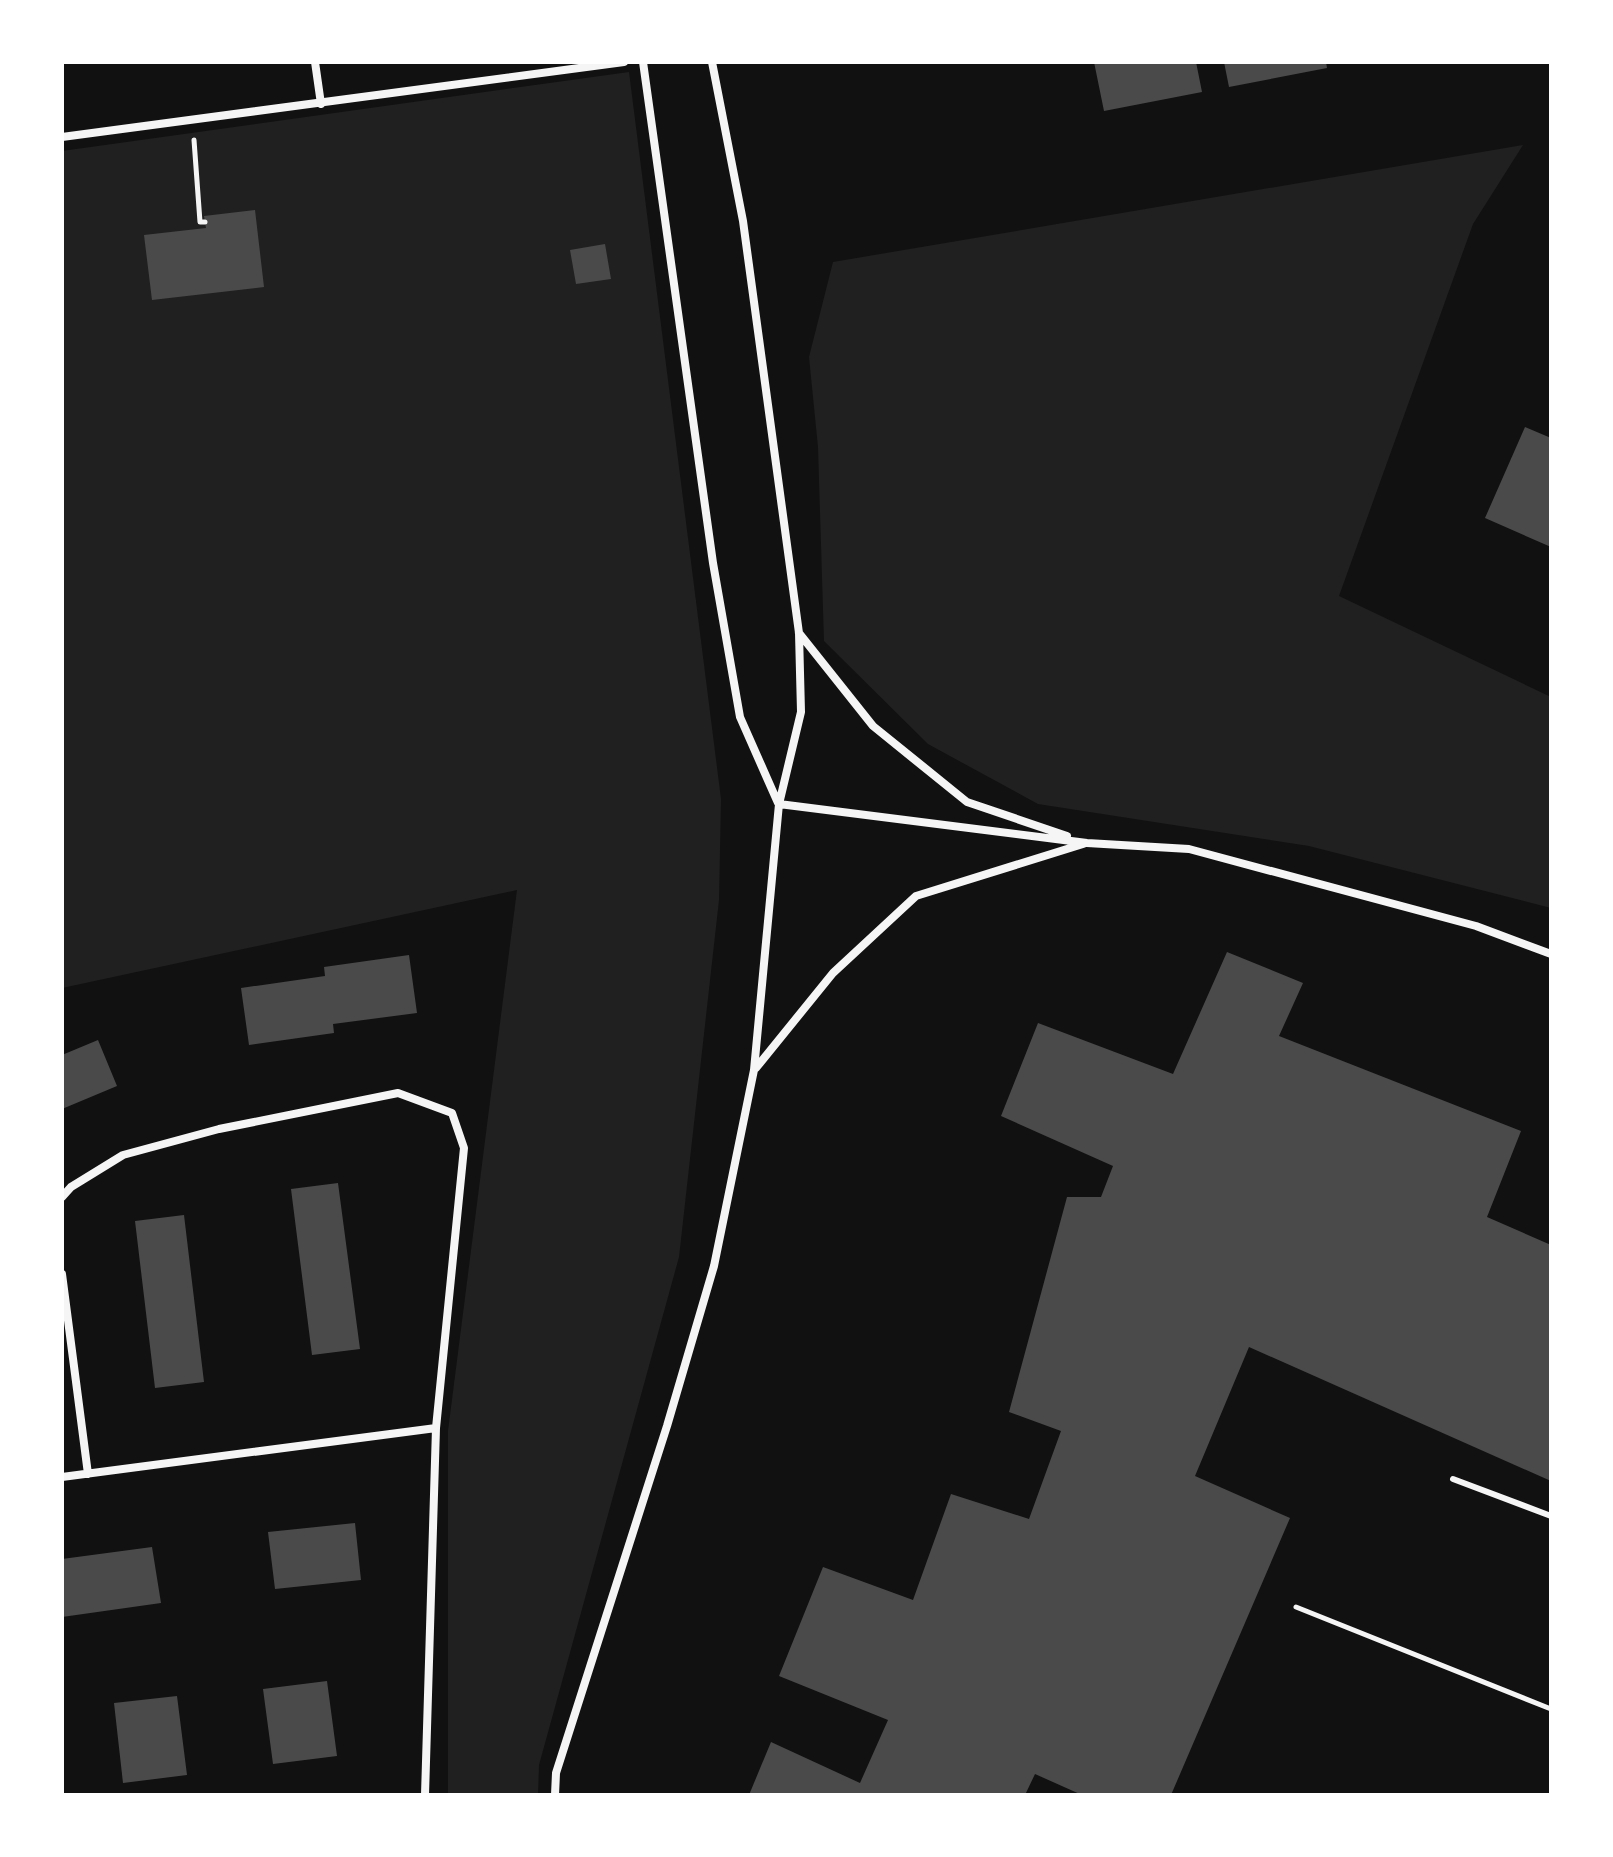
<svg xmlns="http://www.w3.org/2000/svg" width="1613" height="1857" font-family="Manrope,sans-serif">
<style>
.green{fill:#202020}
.building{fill:#4a4a4a}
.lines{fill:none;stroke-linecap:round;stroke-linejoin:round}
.path{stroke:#f5f5f5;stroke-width:5}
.service{stroke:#f5f5f5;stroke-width:6}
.minor{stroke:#f5f5f5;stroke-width:8}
</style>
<rect width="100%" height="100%" fill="#111"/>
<!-- green -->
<path class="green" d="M629,72L721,799L719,900L679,1257L539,1765L538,1795H448V1431L517,890L62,988V151Z
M1523,145L1473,224L1339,596L1551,697V908L1309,846L1038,804L928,744L824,641L818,447L809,357L833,262Z"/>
<!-- building -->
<path class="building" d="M1094,62H1196L1202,92L1104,111Z
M1224,62H1326L1327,68L1229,87Z
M255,210L264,287L152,300L144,235L206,228L204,216Z
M605,244L611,279L576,284L570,250Z
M1525,427L1551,438V547L1485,518Z
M1227,952L1303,983L1279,1036L1521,1131L1487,1217L1551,1245V1481L1249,1347L1195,1476L1290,1518L1171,1795H1082L1035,1774L1025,1795H749L771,1742L860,1783L888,1720L779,1676L823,1567L913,1600L951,1494L1029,1519L1061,1431L1009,1412L1067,1197H1101L1113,1166L1001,1116L1038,1023L1173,1074Z
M409,955L417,1013L333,1024L334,1033L249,1045L241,988L325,976L324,967Z
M98,1040L117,1086L62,1109V1055Z
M338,1183L360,1349L312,1355L291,1189Z
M184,1215L204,1382L155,1388L135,1221Z
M355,1523L361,1580L275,1589L268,1532Z
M152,1547L161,1603L62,1617V1559Z
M327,1681L337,1756L273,1764L263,1689Z
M177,1696L187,1775L123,1783L114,1703Z"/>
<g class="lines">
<!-- path -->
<path class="path" d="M194,140L200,222H205
M1296,1607L1551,1709"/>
<!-- service -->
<path class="service" d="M1453,1479L1551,1516"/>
<!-- minor -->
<path class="minor" d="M315,62L321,104
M643,62L713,563L740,717L778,803
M62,137L624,62
M799,633L873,726L967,802L1067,836
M779,804L1087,843L1189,849L1476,926L1551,954
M756,1068L833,973L916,896L1083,844
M62,1197L71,1187L123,1155L219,1129L398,1093L452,1113L464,1148L436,1428L425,1795
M62,1274L88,1474
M62,1477L436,1428
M555,1795L556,1773L667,1426L714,1266L754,1070L779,804L801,712L799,633L743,221L712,62"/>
</g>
<!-- border -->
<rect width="1613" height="1857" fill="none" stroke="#ffffff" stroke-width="128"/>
</svg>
